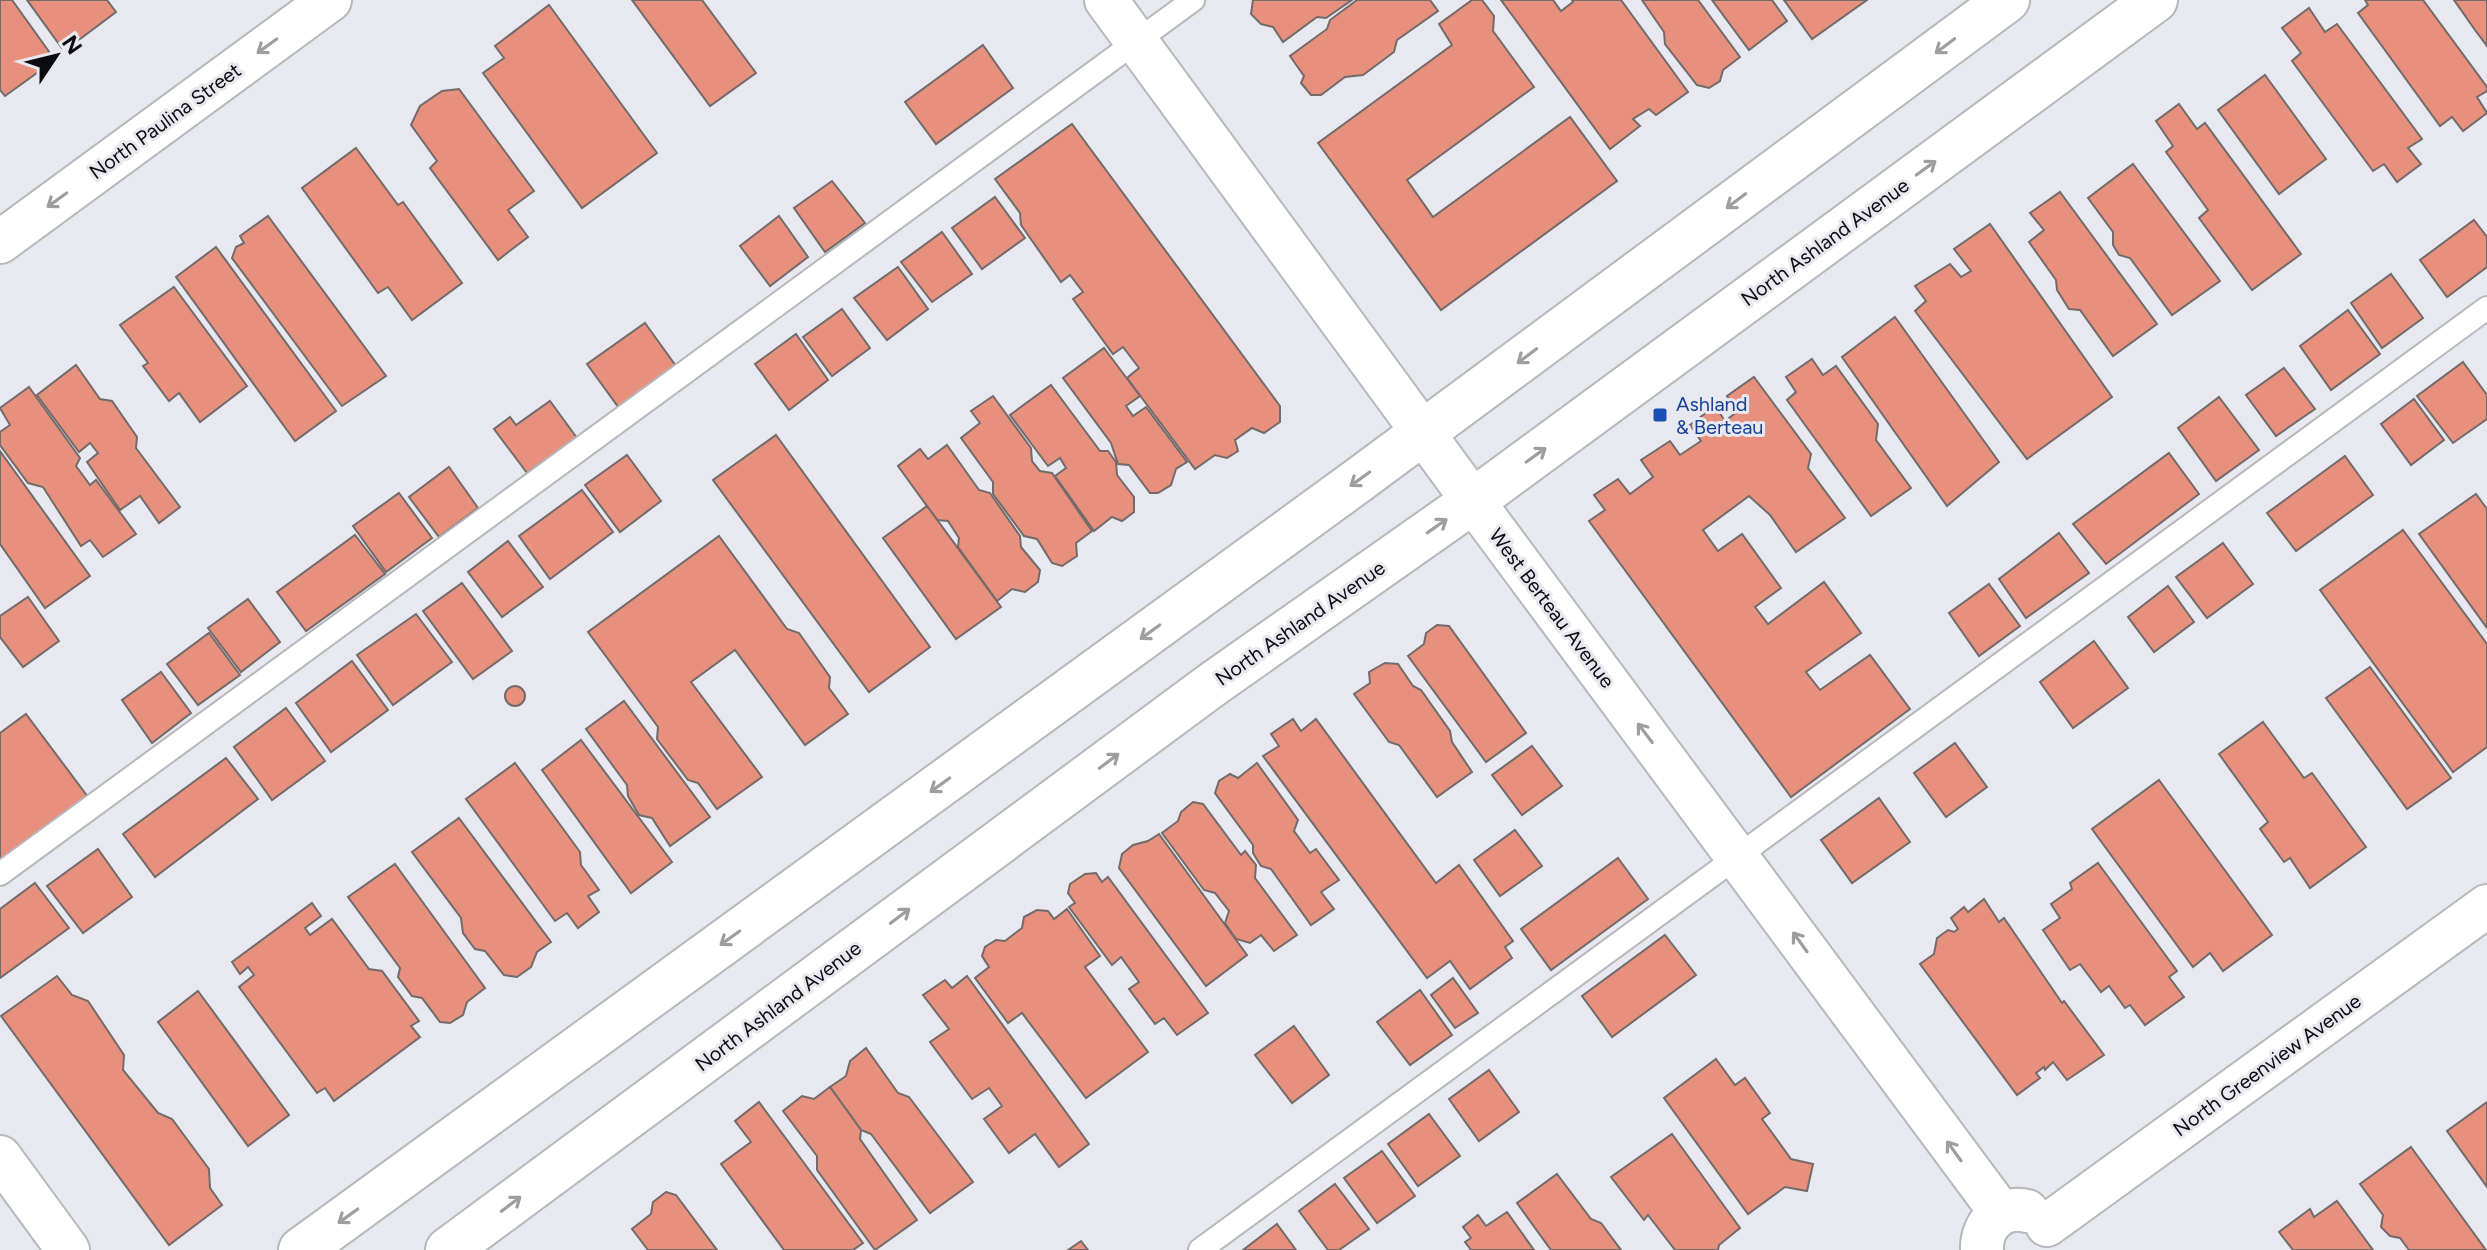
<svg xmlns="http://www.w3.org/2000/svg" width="2487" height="1250" viewBox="0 0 2487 1250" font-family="Figtree,sans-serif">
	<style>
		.building { fill: #e7907d; stroke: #736b6a; stroke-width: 2 }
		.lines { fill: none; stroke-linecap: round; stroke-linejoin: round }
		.service-casing { stroke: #b7b7be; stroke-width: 26 }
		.minor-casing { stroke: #b7b7be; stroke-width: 46 }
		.secondary-casing { stroke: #b7b7be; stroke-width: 48 }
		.service { stroke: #fff; stroke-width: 22 }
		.minor { stroke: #fff; stroke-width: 42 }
		.secondary { stroke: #fff; stroke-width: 44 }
		.oneway { stroke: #9e9e9f }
		.transit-dot { fill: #1a4fb4; stroke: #e8e8f0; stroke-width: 3 }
		.labels { text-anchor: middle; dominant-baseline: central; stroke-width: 6; stroke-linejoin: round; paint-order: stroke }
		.street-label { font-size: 20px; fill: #0c0c0f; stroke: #e8e8f0 }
		.transit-label { font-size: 20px; fill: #164399; stroke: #e8e8f0; text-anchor: start }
	</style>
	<rect width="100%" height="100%" fill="#e8e8f0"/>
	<g class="building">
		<polygon points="0,0 12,0 55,60 5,96 0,90"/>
		<polygon points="27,0 107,0 116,12 64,51"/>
		<polygon points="632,0 702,0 756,73 710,106"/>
		<polygon points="1253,0 1352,0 1326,18 1317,17 1283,42 1273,27 1261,24 1251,14"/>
		<polygon points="1357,0 1430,0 1438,11 1397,40 1394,52 1363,75 1345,77 1321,95 1311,95 1301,83 1304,76 1290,56 1327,29 1330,20"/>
		<polygon points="1472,0 1482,0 1494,16 1493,31 1534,87 1407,180 1433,217 1570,117 1617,181 1441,310 1318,143 1452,45 1439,24"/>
		<polygon points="1501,0 1553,0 1561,11 1573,2 1572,0 1621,0 1688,92 1656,115 1649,109 1633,119 1640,126 1610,149"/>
		<polygon points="1642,0 1698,0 1740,57 1723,70 1720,81 1709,88 1697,85 1665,44 1664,32"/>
		<polygon points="1712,0 1772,0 1787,21 1749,50"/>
		<polygon points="1784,0 1867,0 1812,39"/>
		<polygon points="2365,0 2423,0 2487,87 2487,91 2477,97 2487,113 2463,131 2452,117 2440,126 2358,13 2368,5"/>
		<polygon points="2454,0 2487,0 2487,46 2475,30"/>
		<polygon points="549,5 657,153 582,208 483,73 504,58 495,46"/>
		<polygon points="2309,8 2325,32 2337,24 2422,139 2408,148 2421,164 2397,182 2384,164 2373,171 2292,61 2301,53 2282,28"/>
		<polygon points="983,45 1013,88 936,144 905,102"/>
		<polygon points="2265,75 2326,159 2279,194 2218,110"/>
		<polygon points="459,89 534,191 508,210 528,237 498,260 430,168 437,161 411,125 420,106 442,91"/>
		<polygon points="2179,104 2197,129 2205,123 2301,254 2252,290 2199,218 2208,210 2166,152 2173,146 2156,121"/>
		<polygon points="1072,124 1280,406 1280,422 1264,433 1252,428 1235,440 1238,451 1227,458 1215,455 1195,469 1127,378 1139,368 1123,347 1113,354 1073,299 1083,292 1070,275 1061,282 1021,225 1020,213 995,179"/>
		<polygon points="356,148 398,205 403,202 462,283 412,320 388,287 378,293 302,188"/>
		<polygon points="2133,164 2220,281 2172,315 2130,258 2119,255 2113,245 2113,232 2088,198"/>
		<polygon points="832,181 865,223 825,252 794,208"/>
		<polygon points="2060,192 2157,324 2113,356 2080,310 2069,309 2057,290 2056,280 2029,242 2044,230 2030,213"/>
		<polygon points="995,197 1025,238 982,269 952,228"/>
		<polygon points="268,216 386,376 342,406 232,258 236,247 244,243 240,236"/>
		<polygon points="779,216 808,257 770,286 740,246"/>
		<polygon points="2474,220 2487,237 2487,267 2447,297 2420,260"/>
		<polygon points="1990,224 2112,397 2027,459 1915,311 1926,301 1915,286 1950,264 1961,277 1971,271 1954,249"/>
		<polygon points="942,232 972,274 932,302 901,262"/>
		<polygon points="216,247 336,411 295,441 176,277"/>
		<polygon points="898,267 928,309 887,340 854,298"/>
		<polygon points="2391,274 2423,318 2382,348 2351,303"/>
		<polygon points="174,287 247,386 200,422 179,393 169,401 143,366 148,363 120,325"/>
		<polygon points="842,309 870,348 832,376 803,337"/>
		<polygon points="2348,310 2380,354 2331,390 2300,346"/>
		<polygon points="1895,317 1999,462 1947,506 1842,357"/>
		<polygon points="645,323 676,366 619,408 587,364"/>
		<polygon points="796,334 828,380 789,410 755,364"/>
		<polygon points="1104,348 1140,396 1126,406 1133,416 1146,407 1187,462 1176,469 1171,485 1158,493 1150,493 1129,465 1118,464 1111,443 1063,378"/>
		<polygon points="1812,359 1823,375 1836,366 1878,424 1876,440 1911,488 1871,516 1787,400 1796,392 1786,377"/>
		<polygon points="2463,362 2487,395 2487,419 2453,443 2417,396"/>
		<polygon points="76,365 100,399 112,401 137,437 136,448 180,507 159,523 140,496 120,510 87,462 98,453 90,443 79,452 37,395"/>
		<polygon points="2284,368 2315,409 2276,436 2246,395"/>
		<polygon points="1754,377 1811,454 1808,468 1845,518 1796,552 1770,515 1749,496 1703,530 1718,551 1742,534 1781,588 1755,607 1768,624 1824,582 1861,633 1806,672 1820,690 1870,655 1910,709 1791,797 1589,521 1605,510 1594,495 1618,479 1630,494 1653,477 1641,460 1670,441 1680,455 1701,441 1690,425 1715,406 1725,421 1738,411 1727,396"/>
		<polygon points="1051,385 1100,451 1108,451 1116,462 1117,475 1134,497 1134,512 1122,521 1112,517 1094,531 1055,476 1066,468 1060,458 1048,466 1010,415"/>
		<polygon points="29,387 80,458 76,466 90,485 96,480 136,534 103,557 90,540 81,546 43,487 28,483 0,445 0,432 10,425 0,408"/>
		<polygon points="993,396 1031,448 1032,461 1040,471 1052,473 1092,531 1076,543 1077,556 1062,566 1052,563 1037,539 1024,536 993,494 993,482 961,438 980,423 971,411"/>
		<polygon points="2219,397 2259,450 2216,481 2178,428"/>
		<polygon points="2414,399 2444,440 2411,465 2381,424"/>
		<polygon points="550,401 577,438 527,473 494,429 510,417 516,425"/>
		<polygon points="776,435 930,647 869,692 713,480"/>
		<polygon points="947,445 979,490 990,493 1020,536 1021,547 1040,570 1038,582 1025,592 1012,589 997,601 958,547 959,538 948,521 937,520 898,466 920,449 928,459"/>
		<polygon points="0,451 90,576 45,608 0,544"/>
		<polygon points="2169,453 2199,494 2106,564 2073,524"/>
		<polygon points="627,455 661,501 620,532 585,485"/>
		<polygon points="2345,456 2373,495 2296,551 2267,513"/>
		<polygon points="449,467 478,508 439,537 409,497"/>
		<polygon points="582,490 613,532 550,579 519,536"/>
		<polygon points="399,493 432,538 386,572 353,526"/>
		<polygon points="2476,494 2487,509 2487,628 2419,534"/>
		<polygon points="927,506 1001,607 956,639 883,538"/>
		<polygon points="2403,530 2487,644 2487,747 2453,772 2320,590"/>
		<polygon points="2059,533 2089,573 2026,618 1999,579"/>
		<polygon points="355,535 385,574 306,631 277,592"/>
		<polygon points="719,536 787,629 799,633 830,677 829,688 848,714 805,745 735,650 691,682 762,777 717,809 698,783 688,780 657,739 658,727 588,632"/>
		<polygon points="508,541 543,587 502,617 468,572"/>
		<polygon points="2223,543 2253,584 2207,618 2176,577"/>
		<polygon points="462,583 512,651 473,679 423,611"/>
		<polygon points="1989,584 2020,626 1979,656 1949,613"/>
		<polygon points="2168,586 2194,622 2154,652 2128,617"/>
		<polygon points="28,597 59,641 23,667 0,637 0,616"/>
		<polygon points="248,599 280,642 241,672 208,628"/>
		<polygon points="416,614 452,662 393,705 357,655"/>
		<polygon points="1437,625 1449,626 1526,733 1486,762 1408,656 1424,644 1426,633"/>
		<polygon points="209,633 240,675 198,705 167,664"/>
		<polygon points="2094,641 2128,688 2073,728 2040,682"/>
		<polygon points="352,661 388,710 331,752 296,703"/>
		<polygon points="1385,663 1398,664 1413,686 1421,690 1450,731 1452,742 1472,772 1437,797 1399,745 1389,742 1354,694 1370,683 1369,672"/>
		<polygon points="2370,667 2451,778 2407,809 2326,698"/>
		<polygon points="161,672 191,713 152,743 122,700"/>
		<circle cx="515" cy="696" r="10"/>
		<polygon points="624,701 710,817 670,846 652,818 639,815 628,796 627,785 586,729"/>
		<polygon points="286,708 325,761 272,800 234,747"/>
		<polygon points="26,714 88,797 0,861 0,733"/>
		<polygon points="1293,719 1301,731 1316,719 1436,883 1459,865 1513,941 1505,947 1512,958 1470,989 1450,961 1427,978 1263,756 1279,746 1271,734"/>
		<polygon points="2263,722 2304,778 2312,773 2366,847 2310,888 2290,858 2284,862 2260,829 2268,822 2219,754"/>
		<polygon points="581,740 672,862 631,893 542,770"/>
		<polygon points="1955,743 1987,787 1946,817 1914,773"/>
		<polygon points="1532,746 1562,786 1522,815 1492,775"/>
		<polygon points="226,758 258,799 155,877 123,834"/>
		<polygon points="515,763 580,852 581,865 599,890 588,896 599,912 578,928 567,913 555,921 466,799"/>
		<polygon points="1257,763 1298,820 1294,831 1310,853 1316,849 1339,880 1321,892 1334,909 1311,925 1271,869 1261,866 1253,853 1253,845 1215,793 1219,781 1230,774 1238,778"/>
		<polygon points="2159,780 2272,935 2223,971 2210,953 2193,967 2092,829"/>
		<polygon points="1879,798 1910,842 1852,883 1821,840"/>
		<polygon points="1193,802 1203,804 1241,855 1245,851 1256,865 1255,878 1297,935 1274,951 1261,935 1250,943 1236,939 1225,923 1229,911 1215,893 1204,890 1162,833 1178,821 1181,812"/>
		<polygon points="459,818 551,942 537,952 531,967 517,977 504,975 485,951 475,949 463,933 461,918 412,852"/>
		<polygon points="1515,830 1542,866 1500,896 1474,860"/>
		<polygon points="1159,834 1247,955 1206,986 1119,868 1122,854 1133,845 1148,841"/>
		<polygon points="98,849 132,897 83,933 47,886"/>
		<polygon points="1618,858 1648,899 1551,970 1521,929"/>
		<polygon points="2098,863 2177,971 2169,977 2184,997 2145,1025 2130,1005 2125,1008 2109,986 2101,992 2080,964 2070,970 2043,930 2060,918 2051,904 2072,889 2070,883"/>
		<polygon points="395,864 485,988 467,1002 463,1015 450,1023 440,1022 422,998 412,996 398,977 400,968 348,897"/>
		<polygon points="1096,873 1102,882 1108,877 1208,1013 1177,1035 1164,1018 1155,1024 1129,989 1139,982 1121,957 1112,965 1069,907 1075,903 1068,893 1070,884 1085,874"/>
		<polygon points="35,883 69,928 0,978 0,909"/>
		<polygon points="1984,899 1999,922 2004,918 2062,1003 2064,1001 2104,1055 2067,1080 2053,1062 2045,1070 2044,1067 2036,1073 2040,1078 2017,1095 1920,964 1934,954 1937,938 1948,930 1954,932 1958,929 1951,918 1964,907 1968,912"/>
		<polygon points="312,903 321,916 305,928 310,935 332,919 369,969 382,971 419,1021 411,1026 420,1037 334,1101 325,1088 317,1093 239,987 254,975 248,967 240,974 232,962"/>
		<polygon points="1067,909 1100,956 1085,967 1148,1052 1086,1098 1022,1013 1008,1023 975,978 989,967 982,956 985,947 996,940 1005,941 1022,928 1024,917 1037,910 1048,911 1054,919"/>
		<polygon points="1665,935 1696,975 1612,1037 1582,996"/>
		<polygon points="57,976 72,995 88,1001 124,1055 123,1070 158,1113 172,1119 209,1169 210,1188 222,1205 169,1245 1,1016"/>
		<polygon points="967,976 1089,1144 1059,1167 1035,1134 1009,1153 984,1119 1002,1106 989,1088 972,1099 930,1042 949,1029 923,995 945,980 952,988"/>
		<polygon points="1453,978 1478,1013 1455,1028 1431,995"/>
		<polygon points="1420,990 1452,1035 1410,1065 1377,1022"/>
		<polygon points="198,991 289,1115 248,1146 158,1022"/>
		<polygon points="1294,1026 1329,1075 1292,1103 1255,1055"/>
		<polygon points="866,1048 898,1093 909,1097 973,1182 930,1213 871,1134 861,1130 830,1087 846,1076 850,1061"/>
		<polygon points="1716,1059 1735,1085 1745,1078 1770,1113 1762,1119 1791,1159 1813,1164 1807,1191 1785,1187 1748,1214 1664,1098"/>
		<polygon points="1489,1070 1519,1112 1479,1141 1449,1099"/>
		<polygon points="830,1087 861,1130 860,1139 917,1220 875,1250 817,1170 817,1156 783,1111 802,1096 814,1099"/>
		<polygon points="759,1102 863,1243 853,1250 784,1250 721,1164 751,1142 735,1121"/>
		<polygon points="2487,1102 2487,1187 2447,1131"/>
		<polygon points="1429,1114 1460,1156 1418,1186 1388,1144"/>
		<polygon points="1672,1134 1740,1228 1719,1245 1718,1250 1675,1250 1648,1215 1644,1220 1611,1177"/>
		<polygon points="2411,1147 2486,1250 2409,1250 2400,1238 2390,1236 2381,1227 2383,1215 2360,1184"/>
		<polygon points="1382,1151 1415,1196 1377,1223 1344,1178"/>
		<polygon points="1557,1174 1591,1219 1601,1223 1621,1250 1551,1250 1517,1203"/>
		<polygon points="1335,1184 1369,1229 1339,1250 1328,1250 1299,1211"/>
		<polygon points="666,1192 676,1195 717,1250 648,1250 632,1229 651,1214 653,1202"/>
		<polygon points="2337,1201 2373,1250 2293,1250 2279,1232 2310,1209 2314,1217"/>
		<polygon points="1507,1212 1534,1250 1471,1250 1465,1242 1471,1238 1463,1227 1478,1215 1486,1226"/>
		<polygon points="1277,1224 1296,1250 1243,1250"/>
		<polygon points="1081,1241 1088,1250 1068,1250"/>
	</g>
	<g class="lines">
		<g class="service-casing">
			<g id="service">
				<polyline points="0,874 1193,0"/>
				<polyline points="1200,1250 2487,308"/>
			</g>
		</g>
		<g class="minor-casing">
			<g id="minor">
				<polyline points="1106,0 1473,501 2001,1213"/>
				<polyline points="0,242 330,0"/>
				<polyline points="0,1157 68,1250"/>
				<polyline points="2047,1225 2487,906"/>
				<path d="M 1982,1250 C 1981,1224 2001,1205 2027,1211"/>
			</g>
		</g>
		<g class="secondary-casing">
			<g id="secondary">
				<polyline points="301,1250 1356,482 2007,0"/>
				<polyline points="448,1250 1213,684 1473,501 2155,0"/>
			</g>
		</g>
		<use href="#service" class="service"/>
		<use href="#minor" class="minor"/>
		<use href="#secondary" class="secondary"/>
	</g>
	<defs><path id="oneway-shaft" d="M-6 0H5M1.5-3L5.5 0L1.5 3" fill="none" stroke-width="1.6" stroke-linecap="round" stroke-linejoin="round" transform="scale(2)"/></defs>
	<g class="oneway">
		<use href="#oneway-shaft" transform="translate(267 46) rotate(144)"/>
		<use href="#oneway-shaft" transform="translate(1945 46) rotate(143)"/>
		<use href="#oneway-shaft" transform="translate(1926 168) rotate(-36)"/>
		<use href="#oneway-shaft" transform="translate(57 200) rotate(144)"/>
		<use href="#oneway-shaft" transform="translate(1736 201) rotate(143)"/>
		<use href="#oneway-shaft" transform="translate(1527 356) rotate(143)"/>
		<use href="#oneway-shaft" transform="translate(1536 455) rotate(-36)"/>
		<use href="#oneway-shaft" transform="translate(1360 479) rotate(144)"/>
		<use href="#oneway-shaft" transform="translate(1437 526) rotate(-35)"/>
		<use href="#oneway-shaft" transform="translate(1150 632) rotate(144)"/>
		<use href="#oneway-shaft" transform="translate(1645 733) rotate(-127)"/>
		<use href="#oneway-shaft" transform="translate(1109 761) rotate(-37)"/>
		<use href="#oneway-shaft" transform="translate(940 785) rotate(144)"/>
		<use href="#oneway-shaft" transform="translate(900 916) rotate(-37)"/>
		<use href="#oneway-shaft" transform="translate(730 938) rotate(144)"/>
		<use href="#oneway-shaft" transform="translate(1800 942) rotate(-126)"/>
		<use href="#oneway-shaft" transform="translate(1954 1151) rotate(-126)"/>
		<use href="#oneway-shaft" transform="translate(511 1204) rotate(-37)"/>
		<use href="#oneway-shaft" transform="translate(348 1216) rotate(144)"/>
	</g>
	<rect class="transit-dot" x="1652" y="407" width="16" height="16" rx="4"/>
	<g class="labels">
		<g class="street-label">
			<text transform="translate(165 121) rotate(-36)">North Paulina Street</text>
			<text transform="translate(1825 242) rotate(-36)">North Ashland Avenue</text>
			<text transform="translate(1552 608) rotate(53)">West Berteau Avenue</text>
			<text transform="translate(1300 623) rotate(-35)">North Ashland Avenue</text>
			<text transform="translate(778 1006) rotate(-37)">North Ashland Avenue</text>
			<text transform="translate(2267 1065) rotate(-36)">North Greenview Avenue</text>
		</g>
		<g class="transit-label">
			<text x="1676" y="404">Ashland<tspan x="1676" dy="23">&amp; Berteau</tspan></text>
		</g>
	</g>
	<g transform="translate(56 56) rotate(55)" stroke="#e8e8f0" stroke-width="6" paint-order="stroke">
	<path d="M0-6L14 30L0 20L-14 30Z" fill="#0c0c0f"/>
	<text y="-12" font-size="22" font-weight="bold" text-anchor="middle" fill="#0c0c0f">N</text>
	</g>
</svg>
